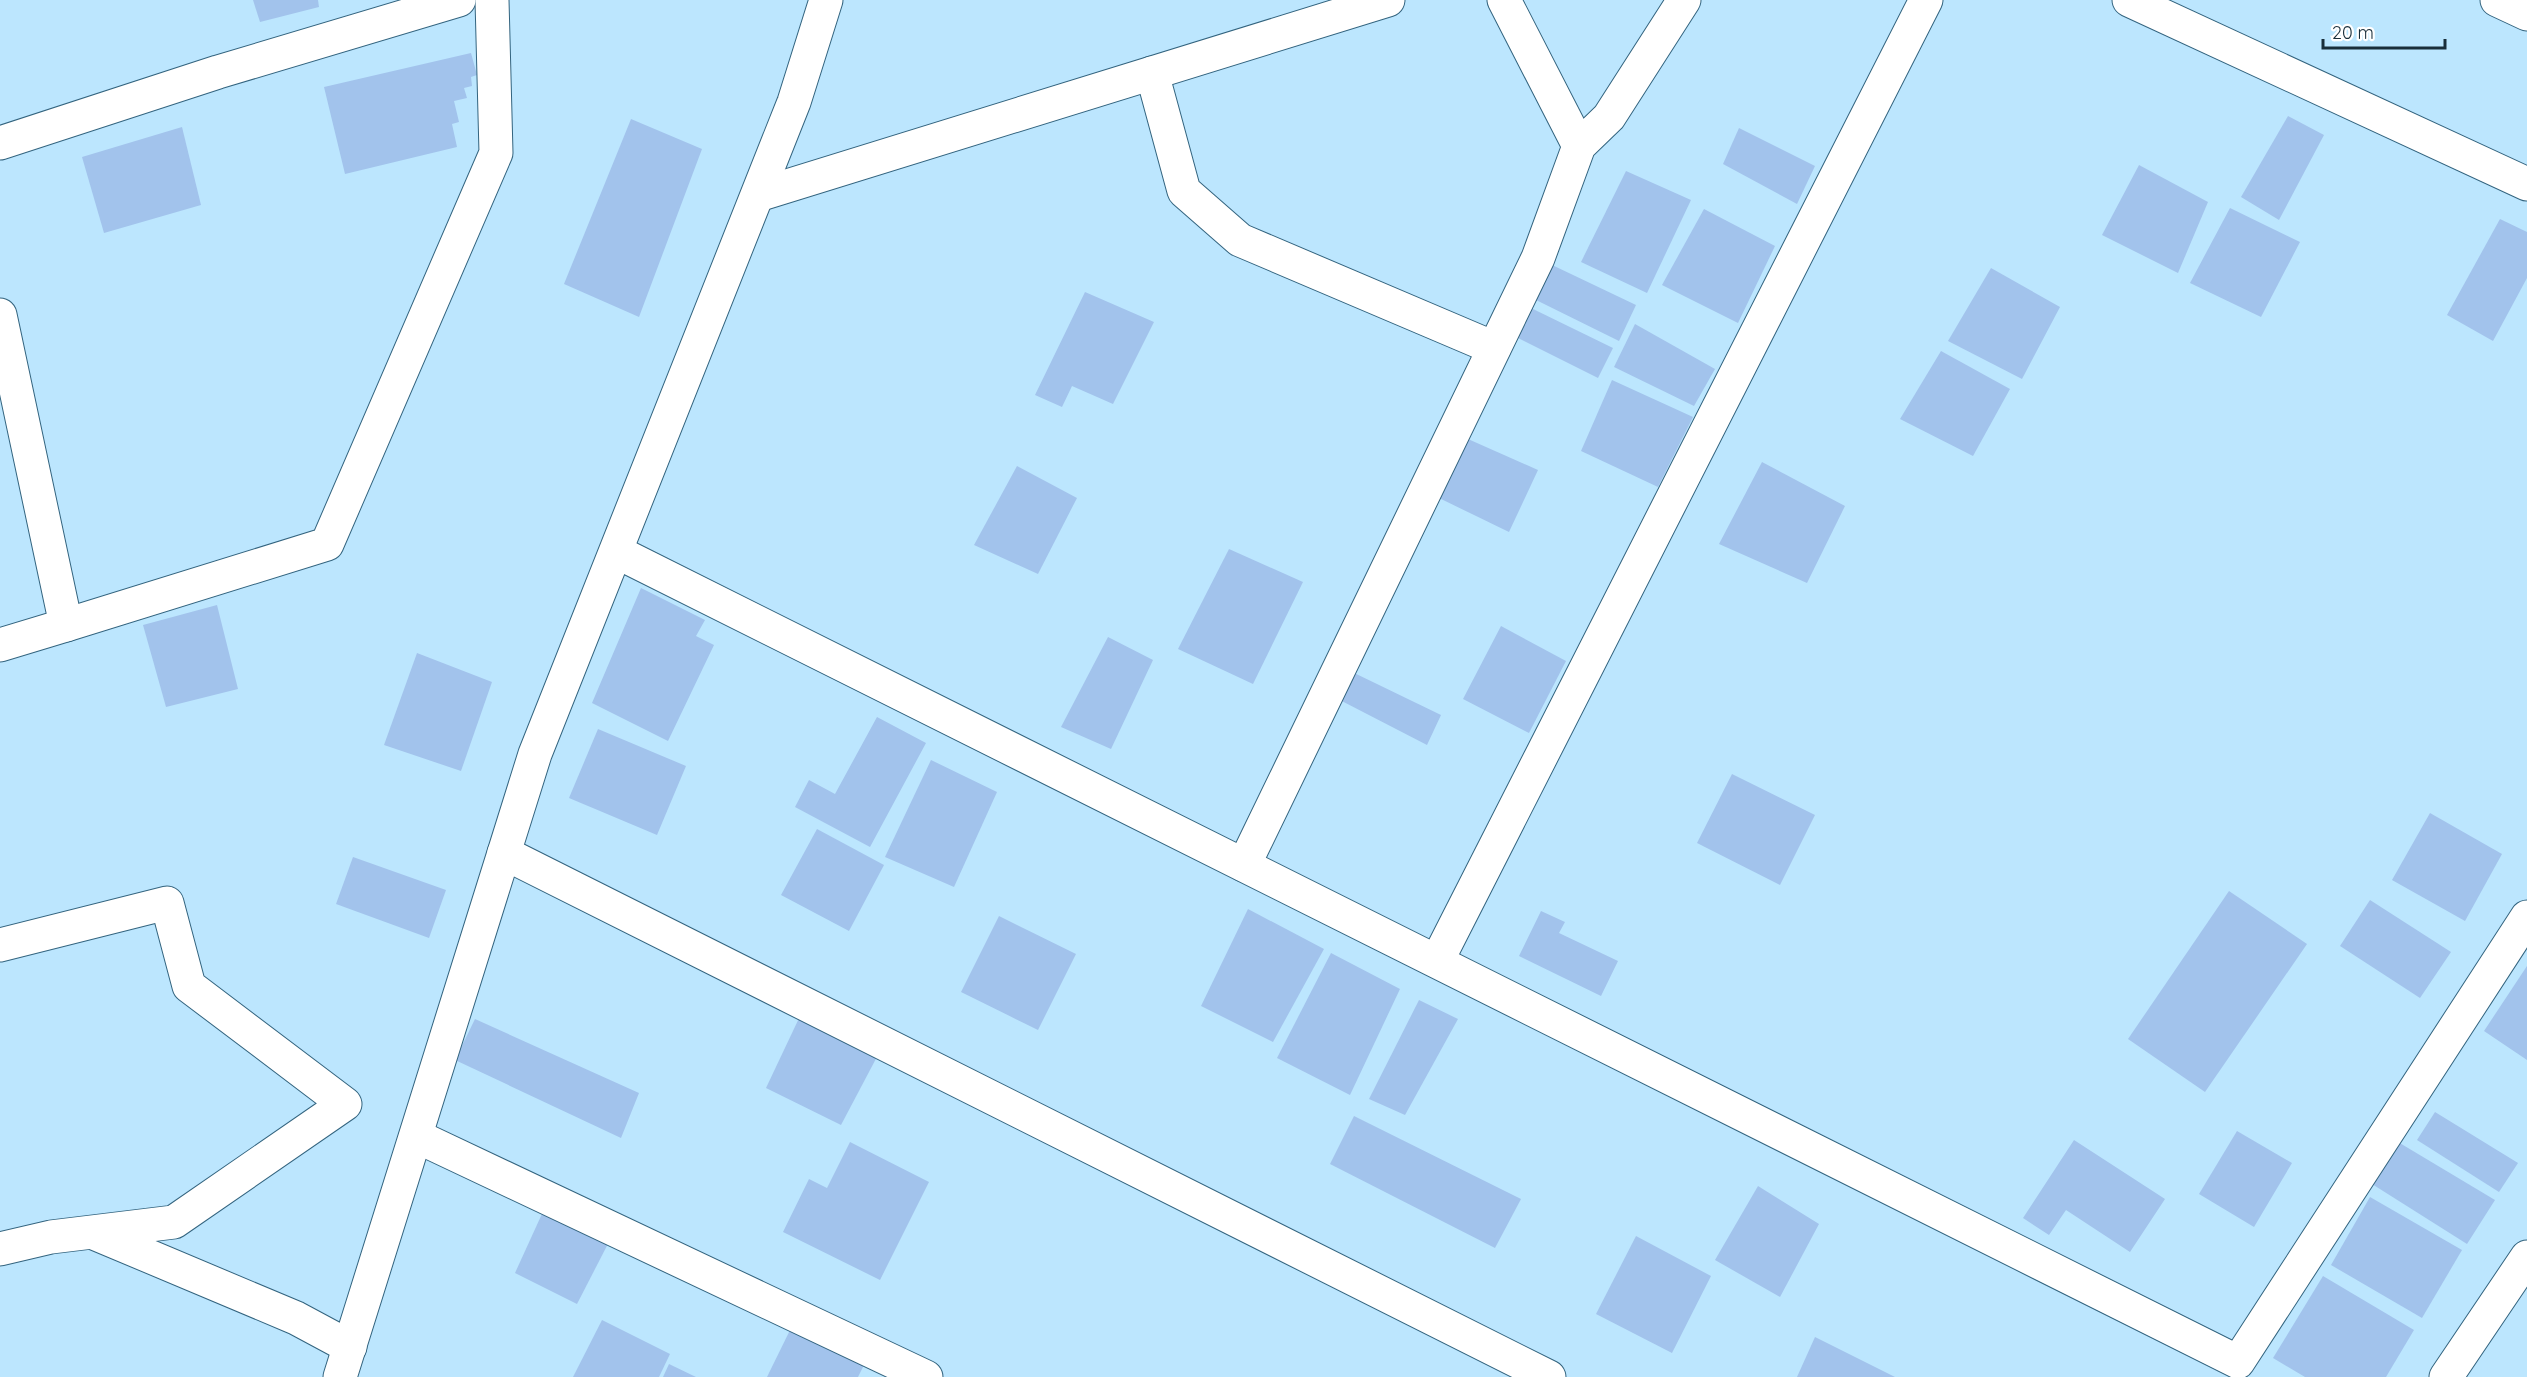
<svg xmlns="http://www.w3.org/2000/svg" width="2527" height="1377" viewBox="0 0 2527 1377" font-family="Quicksand,sans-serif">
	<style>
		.building { fill: #a2c3ec }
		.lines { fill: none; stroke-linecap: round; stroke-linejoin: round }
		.minor-casing { stroke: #33647f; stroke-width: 35 }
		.minor { stroke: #fff; stroke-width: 33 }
	</style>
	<rect width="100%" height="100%" fill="#bce6fe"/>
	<g class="building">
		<polygon points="253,0 318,0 319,7 260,22"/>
		<polygon points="471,53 477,75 471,77 472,86 464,88 467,98 454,101 459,122 452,124 457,147 345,174 324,87"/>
		<polygon points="2288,116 2324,135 2279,220 2241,197"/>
		<polygon points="631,119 702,149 639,317 564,284"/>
		<polygon points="182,127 201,205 104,233 82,157"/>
		<polygon points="1739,128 1815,166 1797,204 1723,164"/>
		<polygon points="2139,165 2208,202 2178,273 2102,235"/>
		<polygon points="1626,171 1691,200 1647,293 1581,262"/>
		<polygon points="2230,208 2300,242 2261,317 2190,283"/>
		<polygon points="1704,209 1775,246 1738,323 1662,285"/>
		<polygon points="2500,219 2527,232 2527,278 2493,341 2447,315"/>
		<polygon points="1550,264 1636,305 1619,341 1536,300"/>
		<polygon points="1991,268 2060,307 2022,379 1948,341"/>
		<polygon points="1085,292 1154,322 1113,404 1072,386 1062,407 1035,395"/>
		<polygon points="1531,308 1613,348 1598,378 1518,338"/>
		<polygon points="1635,324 1715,369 1694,406 1614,367"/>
		<polygon points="1941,351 2010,389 1973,456 1900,419"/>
		<polygon points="1612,380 1693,417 1658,487 1581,451"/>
		<polygon points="1468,439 1538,470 1509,532 1439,498"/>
		<polygon points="1762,462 1845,506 1807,583 1719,544"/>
		<polygon points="1017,466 1077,498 1038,574 974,545"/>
		<polygon points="1229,549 1303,582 1253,684 1178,649"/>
		<polygon points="641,588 705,620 696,636 714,645 668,741 592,703"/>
		<polygon points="217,605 238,689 166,707 143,625"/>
		<polygon points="1501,626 1566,661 1529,733 1463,699"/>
		<polygon points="1108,637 1153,660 1111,749 1061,727"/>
		<polygon points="417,653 492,682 461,771 384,745"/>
		<polygon points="1346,669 1441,715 1427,745 1334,697"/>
		<polygon points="877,717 926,743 870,847 795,807 809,780 835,794"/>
		<polygon points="598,729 686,766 657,835 569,798"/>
		<polygon points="931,760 997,792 954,887 885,857"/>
		<polygon points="1732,774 1815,815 1780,885 1697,843"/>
		<polygon points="2430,813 2502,854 2465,921 2392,880"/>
		<polygon points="817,829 884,865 849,931 781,895"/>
		<polygon points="353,857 446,890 429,938 336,904"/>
		<polygon points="2229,891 2307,944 2205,1092 2128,1039"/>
		<polygon points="2370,900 2451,952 2420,998 2340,946"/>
		<polygon points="1248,909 1324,949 1273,1042 1201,1006"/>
		<polygon points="1541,911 1565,922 1559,933 1618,961 1601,996 1519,956"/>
		<polygon points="999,916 1076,954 1038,1030 961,992"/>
		<polygon points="1331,953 1400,989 1350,1095 1277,1058"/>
		<polygon points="2527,966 2527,1060 2484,1031"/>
		<polygon points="1419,1000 1458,1019 1405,1115 1369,1099"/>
		<polygon points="801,1014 879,1053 841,1125 766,1088"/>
		<polygon points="475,1019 639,1093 621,1138 455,1060"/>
		<polygon points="2435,1112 2518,1163 2499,1192 2417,1140"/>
		<polygon points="1354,1116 1521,1199 1495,1248 1330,1164"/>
		<polygon points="2237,1131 2292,1163 2254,1227 2199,1194"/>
		<polygon points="2074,1140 2165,1199 2130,1252 2066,1210 2049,1235 2023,1218"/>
		<polygon points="850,1142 929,1182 880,1280 783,1232 809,1179 827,1188"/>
		<polygon points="2398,1142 2495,1200 2467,1244 2372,1184"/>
		<polygon points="1758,1186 1819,1224 1780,1297 1715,1260"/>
		<polygon points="2370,1197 2462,1250 2422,1318 2331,1265"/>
		<polygon points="546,1205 612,1236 577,1304 515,1273"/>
		<polygon points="1636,1236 1711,1276 1672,1353 1596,1314"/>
		<polygon points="2323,1276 2414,1330 2386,1377 2305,1377 2273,1358"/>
		<polygon points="602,1320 670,1354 659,1377 573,1377"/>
		<polygon points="793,1324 867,1359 858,1377 767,1377"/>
		<polygon points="1815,1337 1895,1377 1797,1377"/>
		<polygon points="669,1364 696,1377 663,1377"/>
	</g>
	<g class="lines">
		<g class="minor-casing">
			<g id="minor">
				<polyline points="1504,0 1579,146"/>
				<polyline points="2129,0 2527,184"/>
				<polyline points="2497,0 2527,14"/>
				<polyline points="1152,73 1184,191 1240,240 1494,348"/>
				<polyline points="0,143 218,72 459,0"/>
				<polyline points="758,195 1388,0"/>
				<polyline points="0,315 66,625 0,645"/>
				<polyline points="617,552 2238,1362 2527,917"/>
				<polyline points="66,625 327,544 496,153 492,0"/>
				<polyline points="504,853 1549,1377"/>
				<polyline points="1244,865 1538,258 1579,146 1609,117 1684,0"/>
				<polyline points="0,945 167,903 189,986 345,1104 174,1222 51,1237 0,1249"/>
				<polyline points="1437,961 1926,0"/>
				<polyline points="416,1136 926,1377"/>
				<polyline points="94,1233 296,1318 350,1347"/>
				<polyline points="340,1377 535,754 794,102 826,0"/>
				<polyline points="2446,1377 2527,1257"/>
			</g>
		</g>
		<use href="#minor" class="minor"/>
	</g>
	<path d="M2323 39v9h122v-9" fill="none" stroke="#192e3a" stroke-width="3"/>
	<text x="2332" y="39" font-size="18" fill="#192e3a" stroke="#ffffff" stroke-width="4.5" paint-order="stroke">20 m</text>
</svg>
